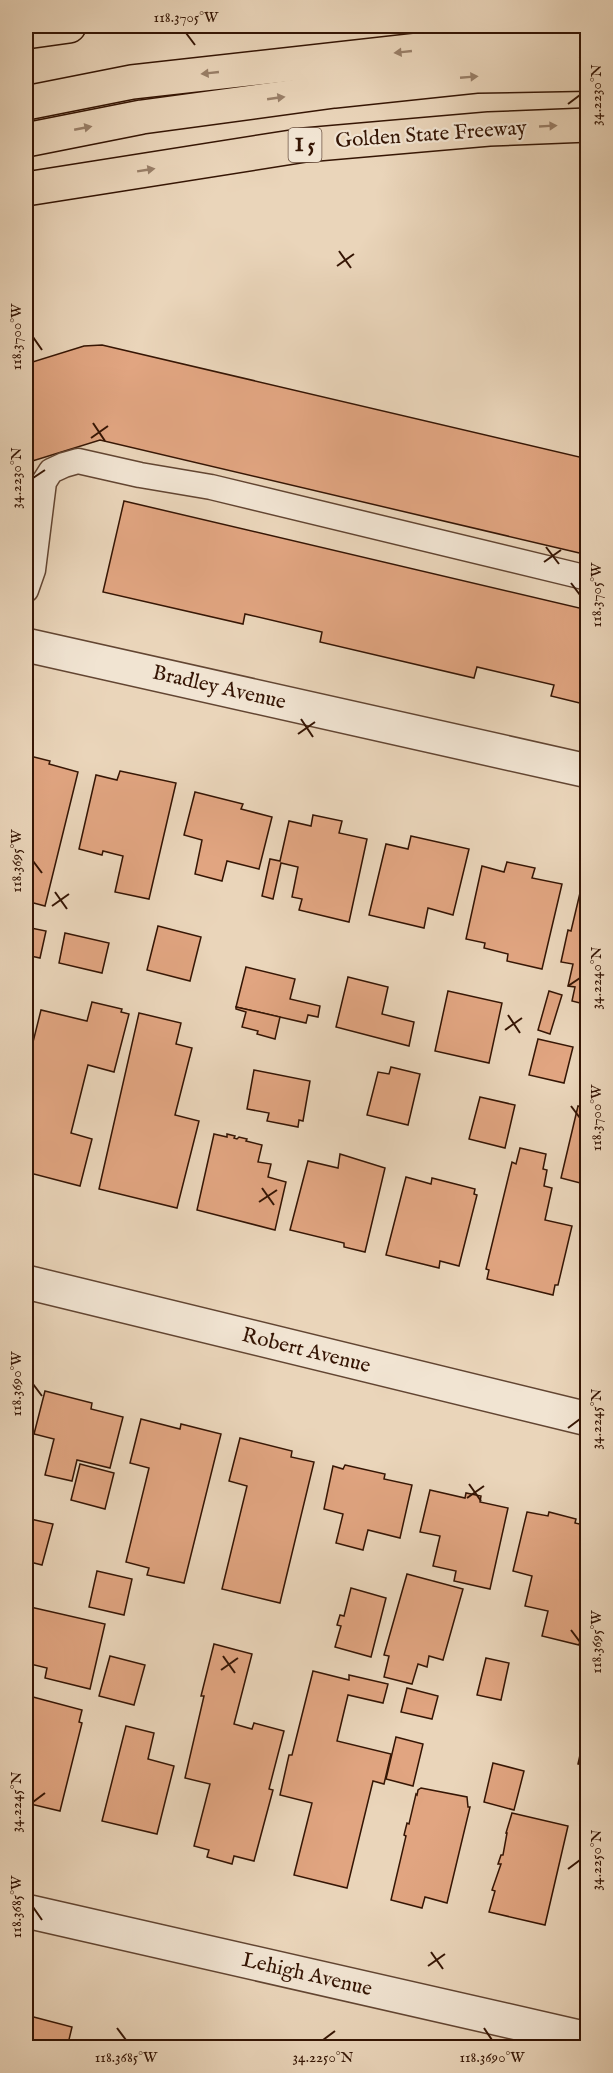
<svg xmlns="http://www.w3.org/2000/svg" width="613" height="2073" viewBox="0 0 613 2073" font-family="'IM FELL English',serif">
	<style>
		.building { fill: #e1a581; stroke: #351504; stroke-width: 1.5 }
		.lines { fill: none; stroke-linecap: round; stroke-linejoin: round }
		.service-casing { stroke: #624532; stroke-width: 27 }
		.minor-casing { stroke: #624532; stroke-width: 36 }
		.motorway-casing { stroke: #351504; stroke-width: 36 }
		.service { stroke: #f1e4d2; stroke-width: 24 }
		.minor { stroke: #f1e4d2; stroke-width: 33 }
		.motorway { stroke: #ead5ba; stroke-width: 33 }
		.oneway { fill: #997f68 }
		.ticks { fill: none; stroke: #351504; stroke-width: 2 }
		.labels { text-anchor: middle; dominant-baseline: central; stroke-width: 4.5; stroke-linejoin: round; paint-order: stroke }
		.shield { fill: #f1e4d2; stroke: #6d5342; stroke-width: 1.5 }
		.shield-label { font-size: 20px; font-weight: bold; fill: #351504 }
		.street-label { font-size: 21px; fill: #351504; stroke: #f1e4d2 }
		.neatline { fill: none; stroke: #351504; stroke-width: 2 }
		.ticks-label { font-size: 15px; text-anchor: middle; fill: #351504 }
	</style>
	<rect width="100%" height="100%" fill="#ead5ba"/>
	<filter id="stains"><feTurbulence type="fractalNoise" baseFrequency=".00333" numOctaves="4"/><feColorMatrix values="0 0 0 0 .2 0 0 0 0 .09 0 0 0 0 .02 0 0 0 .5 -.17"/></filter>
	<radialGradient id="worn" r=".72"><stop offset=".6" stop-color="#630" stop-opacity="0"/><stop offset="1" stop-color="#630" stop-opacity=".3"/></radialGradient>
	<g class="building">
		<polygon points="102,345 588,459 588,555 100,440 26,463 26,364 84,346"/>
		<polygon points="124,501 588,610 588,705 551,696 554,685 477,667 474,678 320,642 322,632 245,614 243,624 103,592"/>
		<polygon points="26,755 50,761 49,764 78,772 45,906 26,901"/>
		<polygon points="120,771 176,783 149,899 115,892 123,856 103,851 102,855 79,849 96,775 117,780"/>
		<polygon points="195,792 243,804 241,809 272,817 259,869 227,861 222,881 195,874 202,840 184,835"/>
		<polygon points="313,815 342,821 339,833 367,839 349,922 299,910 302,899 292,897 298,867 281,863 273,899 262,896 270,859 280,861 289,821 311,826"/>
		<polygon points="411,836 469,849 453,915 428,908 424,928 369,915 386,844 408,849"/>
		<polygon points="507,862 535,868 532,878 562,884 542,969 507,961 508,954 484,948 485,943 466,939 482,866 504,872"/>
		<polygon points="584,876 588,877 588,1005 572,1001 575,987 568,986 573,964 561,962 568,930 571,931"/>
		<polygon points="158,926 201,937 190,981 147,970"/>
		<polygon points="26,927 46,931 40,958 26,955"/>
		<polygon points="65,933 109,943 102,973 59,963"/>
		<polygon points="246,967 295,979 290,999 320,1006 318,1017 308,1015 306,1023 236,1007"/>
		<polygon points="348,977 388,987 382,1014 414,1022 409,1046 336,1027"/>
		<polygon points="448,991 502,1003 489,1063 435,1051"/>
		<polygon points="549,991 562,995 550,1034 538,1030"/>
		<polygon points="92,1002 122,1009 121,1012 129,1014 114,1072 88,1065 71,1133 92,1139 80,1186 26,1172 26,1070 41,1010 87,1021"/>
		<polygon points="236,1007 280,1017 275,1039 257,1034 258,1031 242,1027 246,1012 236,1009"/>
		<polygon points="139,1013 181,1023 176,1044 192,1048 175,1115 199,1121 177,1208 99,1189"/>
		<polygon points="538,1039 573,1047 564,1083 529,1075"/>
		<polygon points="391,1067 420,1074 408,1125 367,1115 378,1072 389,1074"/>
		<polygon points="254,1070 310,1081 303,1121 299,1120 298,1127 267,1121 269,1113 247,1109"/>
		<polygon points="480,1097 515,1105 505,1148 469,1139"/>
		<polygon points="578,1106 588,1108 588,1185 561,1178"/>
		<polygon points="214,1134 227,1137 227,1134 235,1136 234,1138 237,1139 239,1137 247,1139 246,1141 262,1145 258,1162 271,1164 268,1177 286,1182 275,1230 197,1210"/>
		<polygon points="520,1148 546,1154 543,1169 547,1170 544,1186 552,1188 545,1220 572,1226 558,1285 555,1285 553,1295 487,1279 489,1270 486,1269 512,1162 516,1164"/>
		<polygon points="340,1154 385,1168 365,1252 344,1247 344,1243 290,1230 308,1161 338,1168"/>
		<polygon points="406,1177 431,1184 432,1178 475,1189 474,1194 477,1195 459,1266 440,1261 439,1268 386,1255"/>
		<polygon points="585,1264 588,1265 588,1276 582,1274"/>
		<polygon points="45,1391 92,1403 91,1409 123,1417 110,1468 77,1460 72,1481 45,1475 54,1439 34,1434"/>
		<polygon points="141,1419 180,1429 181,1424 221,1434 184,1583 147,1575 149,1568 126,1562 149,1468 130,1463"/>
		<polygon points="240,1438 292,1451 291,1457 314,1462 280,1603 222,1589 247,1486 229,1481"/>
		<polygon points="80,1464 114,1473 105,1509 71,1500"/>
		<polygon points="345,1465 385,1474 384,1479 412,1485 400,1538 368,1530 363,1550 336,1543 343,1514 324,1509 333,1466 343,1469"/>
		<polygon points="430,1490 465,1498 466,1493 481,1496 480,1502 508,1508 490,1589 454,1581 456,1571 433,1566 440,1536 420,1532"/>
		<polygon points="527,1512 548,1516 549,1512 576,1519 575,1523 588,1526 588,1608 579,1645 542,1636 548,1611 525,1606 532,1576 513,1571"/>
		<polygon points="26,1518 53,1524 42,1565 26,1561"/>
		<polygon points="97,1571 132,1579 124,1615 89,1607"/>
		<polygon points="407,1574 463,1589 443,1660 429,1656 427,1667 418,1664 412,1684 384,1677 389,1656 384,1655"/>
		<polygon points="351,1588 386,1598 371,1657 335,1647 341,1626 337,1625 340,1615 344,1616"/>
		<polygon points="26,1606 105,1624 90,1689 45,1678 47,1668 26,1663"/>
		<polygon points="214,1644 252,1654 234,1724 252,1729 254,1723 284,1731 269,1789 273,1790 254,1861 234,1856 232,1864 207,1857 209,1850 194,1846 210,1784 185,1778 204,1696 201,1696"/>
		<polygon points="110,1656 145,1665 134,1705 99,1696"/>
		<polygon points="486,1658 509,1663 501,1700 477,1695"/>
		<polygon points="313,1671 349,1680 349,1675 388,1684 383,1703 348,1695 337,1741 391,1754 384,1784 373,1781 347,1888 294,1875 312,1803 280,1795 289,1755 292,1755"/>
		<polygon points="407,1688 438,1696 432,1719 401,1712"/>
		<polygon points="33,1697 82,1710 79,1722 82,1723 60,1811 26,1803 26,1716 27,1709 30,1710"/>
		<polygon points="126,1726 154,1733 148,1759 174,1766 157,1834 102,1821"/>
		<polygon points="586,1728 588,1729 588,1766 578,1764"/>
		<polygon points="396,1737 423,1744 413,1786 386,1779"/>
		<polygon points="493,1763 524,1771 514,1810 484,1802"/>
		<polygon points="421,1788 467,1797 468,1807 470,1807 447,1903 425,1897 422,1908 391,1900 406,1836 404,1835 407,1823 409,1824 416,1794 417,1795 418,1790"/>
		<polygon points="588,1793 588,1822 581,1821"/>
		<polygon points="512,1813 568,1826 545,1925 489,1912 495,1891 492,1890 501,1864 498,1864 501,1855 503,1855 507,1833 506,1833"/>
		<polygon points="26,2015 72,2027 67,2048 26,2048"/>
		<polygon points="88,2041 114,2047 115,2044 130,2048 86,2048"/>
	</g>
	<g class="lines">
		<g class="service-casing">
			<polyline id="service" points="26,590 33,570 44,482 51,471 64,465 78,461 140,475 211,487 588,578"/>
		</g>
		<g class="minor-casing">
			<g id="minor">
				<polyline points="26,645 588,771"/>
				<polyline points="26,1282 588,1419"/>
				<polyline points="26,1911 588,2039"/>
			</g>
		</g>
		<g class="motorway-casing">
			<g id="motorway">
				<polyline points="26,32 69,26"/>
				<polyline points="26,103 132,82 446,47 588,41"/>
				<polyline points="26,140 142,117 334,91 476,76 588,74"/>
				<polyline points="26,189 305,145 489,129 588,125"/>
			</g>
		</g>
		<use href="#service" class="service"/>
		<use href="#minor" class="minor"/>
		<use href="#motorway" class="motorway"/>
	</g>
	<defs><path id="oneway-solid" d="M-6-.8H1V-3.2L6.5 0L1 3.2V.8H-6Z" transform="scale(1.5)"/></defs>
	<g class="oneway">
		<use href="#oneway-solid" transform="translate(403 52) rotate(174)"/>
		<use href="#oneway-solid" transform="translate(210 73) rotate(174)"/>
		<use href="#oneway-solid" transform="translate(469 77) rotate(-5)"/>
		<use href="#oneway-solid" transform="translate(276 98) rotate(-8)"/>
		<use href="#oneway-solid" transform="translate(548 126) rotate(-3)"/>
		<use href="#oneway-solid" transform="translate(83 128) rotate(-11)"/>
		<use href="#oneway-solid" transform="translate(146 170) rotate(-9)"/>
	</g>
	<path class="ticks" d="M 186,33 L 195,45M 568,104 L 580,95M 339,251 L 351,268M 337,266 L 354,254M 33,337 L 42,350M 93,423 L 105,441M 91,438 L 108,426M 33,478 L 45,470M 546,547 L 559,564M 544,562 L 561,550M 571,583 L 580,595M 301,719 L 313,737M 298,734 L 315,722M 33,861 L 42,873M 55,892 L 67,909M 52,906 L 69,894M 568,986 L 580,978M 508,1015 L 520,1033M 505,1030 L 522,1018M 571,1106 L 580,1118M 262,1188 L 274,1205M 259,1202 L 277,1190M 33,1384 L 42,1396M 568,1428 L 580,1419M 469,1484 L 481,1501M 467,1498 L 484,1486M 571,1630 L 580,1642M 223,1656 L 235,1673M 221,1670 L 238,1658M 33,1802 L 45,1793M 568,1869 L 580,1860M 33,1907 L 42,1920M 431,1952 L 443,1969M 428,1966 L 445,1954M 117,2028 L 126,2040M 484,2028 L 492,2040M 323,2040 L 335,2031"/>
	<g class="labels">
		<rect class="shield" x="288.5" y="128" width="33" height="34" rx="4.5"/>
		<g class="shield-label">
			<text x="305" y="145">I 5</text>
		</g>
		<g class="street-label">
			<text transform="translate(431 135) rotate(-4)">Golden State Freeway</text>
			<text transform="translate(219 688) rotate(13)">Bradley Avenue</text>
			<text transform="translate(306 1351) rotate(14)">Robert Avenue</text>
			<text transform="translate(307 1975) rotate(13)">Lehigh Avenue</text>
		</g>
	</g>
	<rect width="613" height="2073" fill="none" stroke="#ead5ba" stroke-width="66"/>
	<rect x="33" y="33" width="547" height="2007" class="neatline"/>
	<g class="ticks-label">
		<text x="186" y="22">118.3705°W</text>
		<text transform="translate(596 95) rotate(-90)" y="5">34.2230°N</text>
		<text transform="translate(16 337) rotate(-90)" y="5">118.3700°W</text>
		<text transform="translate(16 478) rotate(-90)" y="5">34.2230°N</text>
		<text transform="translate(596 595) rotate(-90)" y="5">118.3705°W</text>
		<text transform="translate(16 861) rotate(-90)" y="5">118.3695°W</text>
		<text transform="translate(596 978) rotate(-90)" y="5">34.2240°N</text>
		<text transform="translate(596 1118) rotate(-90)" y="5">118.3700°W</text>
		<text transform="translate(16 1384) rotate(-90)" y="5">118.3690°W</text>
		<text transform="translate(596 1419) rotate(-90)" y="5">34.2245°N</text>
		<text transform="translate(596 1642) rotate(-90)" y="5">118.3695°W</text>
		<text transform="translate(16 1802) rotate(-90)" y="5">34.2245°N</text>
		<text transform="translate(596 1860) rotate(-90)" y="5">34.2250°N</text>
		<text transform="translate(16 1907) rotate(-90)" y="5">118.3685°W</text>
		<text x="126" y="2062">118.3685°W</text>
		<text x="323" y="2062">34.2250°N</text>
		<text x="492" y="2062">118.3690°W</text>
	</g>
	<rect width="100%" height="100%" filter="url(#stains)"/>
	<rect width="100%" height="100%" fill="url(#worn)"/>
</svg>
